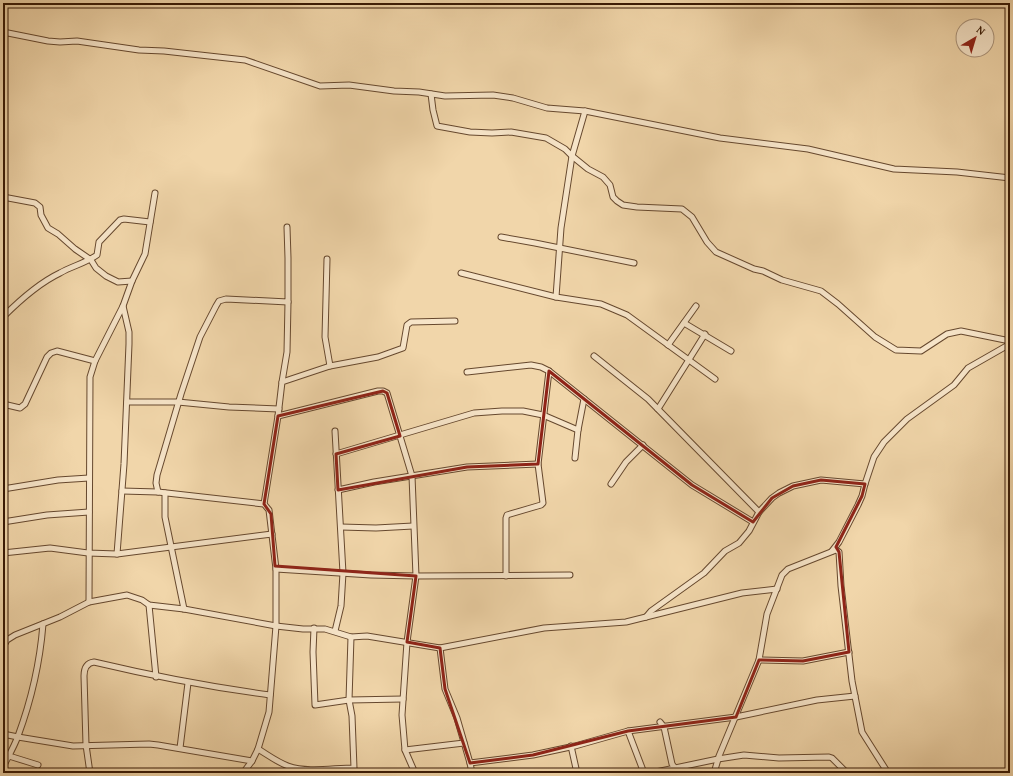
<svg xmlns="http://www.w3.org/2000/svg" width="1013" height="776" viewBox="0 0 1013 776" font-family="'Gentium Book Plus',serif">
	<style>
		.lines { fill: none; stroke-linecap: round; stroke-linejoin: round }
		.minor-casing { stroke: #66482e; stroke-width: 7 }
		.minor { stroke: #f6e4c8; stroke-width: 5 }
		.marked { fill: none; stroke: #8f2418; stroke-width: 3; stroke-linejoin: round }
	</style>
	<rect width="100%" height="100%" fill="#f1d6aa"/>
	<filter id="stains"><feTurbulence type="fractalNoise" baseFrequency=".005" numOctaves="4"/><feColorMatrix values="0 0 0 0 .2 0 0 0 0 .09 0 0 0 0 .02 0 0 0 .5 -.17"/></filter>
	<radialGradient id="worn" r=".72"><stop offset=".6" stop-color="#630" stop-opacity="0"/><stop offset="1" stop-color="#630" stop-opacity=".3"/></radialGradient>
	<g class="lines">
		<g class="minor-casing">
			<g id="minor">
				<polyline points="3,32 48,41 60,42 77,41 139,50 164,51 245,60 320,86 349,85 394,91 419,92 445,96 493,95 513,98 547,108 585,111 720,138 808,149 894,169 957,172 1010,178"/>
				<polyline points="431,94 433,110 437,126 470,132 492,133 511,132 546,138 565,149 572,156 588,169 603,177 610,185 613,197 617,201 623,205 637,207 682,209 692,217 707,242 716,252 754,269 763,271 782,280 821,291 838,304 875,337 896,350 921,351 947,334 961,331 1010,341"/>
				<polyline points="3,197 35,203 40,207 41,215 48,228 58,234 75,249 91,260 96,268 106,276 118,282 132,281"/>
				<polyline points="501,237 535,243 634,263"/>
				<polyline points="461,273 556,297 601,304 627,315 715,379"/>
				<polyline points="556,297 561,228 572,156 585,111"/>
				<path d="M 3,317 C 20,300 39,283 60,273 C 72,266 86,263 97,255 L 99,242 L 120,220 L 124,219 L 150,222"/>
				<polyline points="684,323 731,351"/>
				<polyline points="668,345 696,306"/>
				<polyline points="594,356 648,399 759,512"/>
				<polyline points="330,366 378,357 403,348 407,325 411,322 455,321"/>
				<polyline points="467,372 531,365 541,367 549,371 692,485 753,522"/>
				<polyline points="282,382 287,352 288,302"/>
				<polyline points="127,402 178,402 229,407 279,409"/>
				<polyline points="3,404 20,408 25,404 47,357 51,353 57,351 95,361"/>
				<polyline points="658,409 705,334"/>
				<polyline points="278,416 378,391 383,391 387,393 412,476 416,576 407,642 402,715 405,750 415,773"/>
				<polyline points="336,454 474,413 502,411 523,411 543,415 578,430"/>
				<polyline points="575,458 578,430 584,399"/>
				<polyline points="611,484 626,462 643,445"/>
				<polyline points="3,489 58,480 89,478"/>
				<polyline points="338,490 374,482 467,467 538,464"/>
				<polyline points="122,491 158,492 264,504 269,510 276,569 276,626 269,712 258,749 252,761 243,773"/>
				<polyline points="158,492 156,483 157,475 181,394 200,337 216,306 219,301 226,299 288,302 288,258 287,227"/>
				<polyline points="165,493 165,517 184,609"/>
				<polyline points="264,504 278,416 282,382 330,366 325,337 327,259"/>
				<polyline points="3,522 47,515 89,512"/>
				<polyline points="341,527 376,528 413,526"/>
				<polyline points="832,551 839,542 858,505 862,496 865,484 874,457 884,442 907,419 954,385 968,368 1010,344"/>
				<polyline points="3,553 50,548 88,553 117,554 272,534"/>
				<polyline points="117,554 124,464 129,344 129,332 123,306 132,281 145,254 155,193"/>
				<polyline points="276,569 371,575 416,576 570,575"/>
				<polyline points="506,576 506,518 507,515 541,505 543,503 538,464 549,371"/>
				<polyline points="89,602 90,377 95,361 123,306"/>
				<polyline points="149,605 156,677"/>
				<polyline points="646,617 651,611 704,573 725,551 739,543 749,531 759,512 772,498 779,493 793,486 821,480 865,484"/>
				<polyline points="314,628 313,652 315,705 349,700 403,699"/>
				<polyline points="335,631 341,606 343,573 335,431"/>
				<polyline points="3,647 7,640 15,635 60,617 89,602 127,595 142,600 149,605 184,609 276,626 303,629 325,629 351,637 367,636 440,648 544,628 626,622 742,593 777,589"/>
				<polyline points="440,648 445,689 457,718 470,763 472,773"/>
				<polyline points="759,660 803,661 849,652"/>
				<polyline points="660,722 664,727 672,764 675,768 677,773"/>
				<polyline points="628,731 644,773"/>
				<polyline points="3,734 18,737 73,746 149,744 158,745 252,761"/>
				<polyline points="571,746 577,773"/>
				<polyline points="180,748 188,683"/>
				<path d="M 258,749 C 268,755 277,762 288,766 C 308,773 333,768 354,768 L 352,716 L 349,700 L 351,637"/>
				<polyline points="405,750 464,743"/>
				<polyline points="9,756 38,765"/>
				<polyline points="470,763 533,755 575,746 628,731 736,717 817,700 855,696"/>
				<path d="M 3,767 C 8,757 14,747 18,736 C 31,701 40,662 43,624"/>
				<path d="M 90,773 L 86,745 L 84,676 C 84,669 86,663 94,662 C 153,676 210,687 270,695"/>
				<polyline points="651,773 718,759 744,755 779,758 829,757 832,758 847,773"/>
				<polyline points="714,773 719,756 759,660 767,614 782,575 788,569 836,550 839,552 841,586 852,681 862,732 888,773"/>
			</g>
		</g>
		<use href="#minor" class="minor"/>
	</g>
	<path class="marked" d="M 549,371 L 692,485 L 753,522 L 772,498 L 793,486 L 821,480 L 865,484 L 862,496 L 836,547 L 839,552 L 849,652 L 803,661 L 759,660 L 736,717 L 628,731 L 533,755 L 470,763 L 445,689 L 440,648 L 407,642 L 416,576 L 275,566 L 271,514 L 264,504 L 278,416 L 383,391 L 387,393 L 400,436 L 336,454 L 338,490 L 467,467 L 538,464 Z"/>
	<rect width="1013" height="776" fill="none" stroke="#f1d6aa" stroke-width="16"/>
	<rect x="4" y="4" width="1005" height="768" fill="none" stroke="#381904" stroke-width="2"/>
	<rect x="8" y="8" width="997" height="760" fill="none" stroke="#381904"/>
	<g transform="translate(975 38) rotate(38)"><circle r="19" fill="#f6e4c8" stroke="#aa937a"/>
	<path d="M0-3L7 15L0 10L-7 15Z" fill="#8f2418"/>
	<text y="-6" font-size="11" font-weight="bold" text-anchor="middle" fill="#381904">N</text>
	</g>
	<rect width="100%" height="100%" filter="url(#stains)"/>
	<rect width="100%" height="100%" fill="url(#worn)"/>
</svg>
